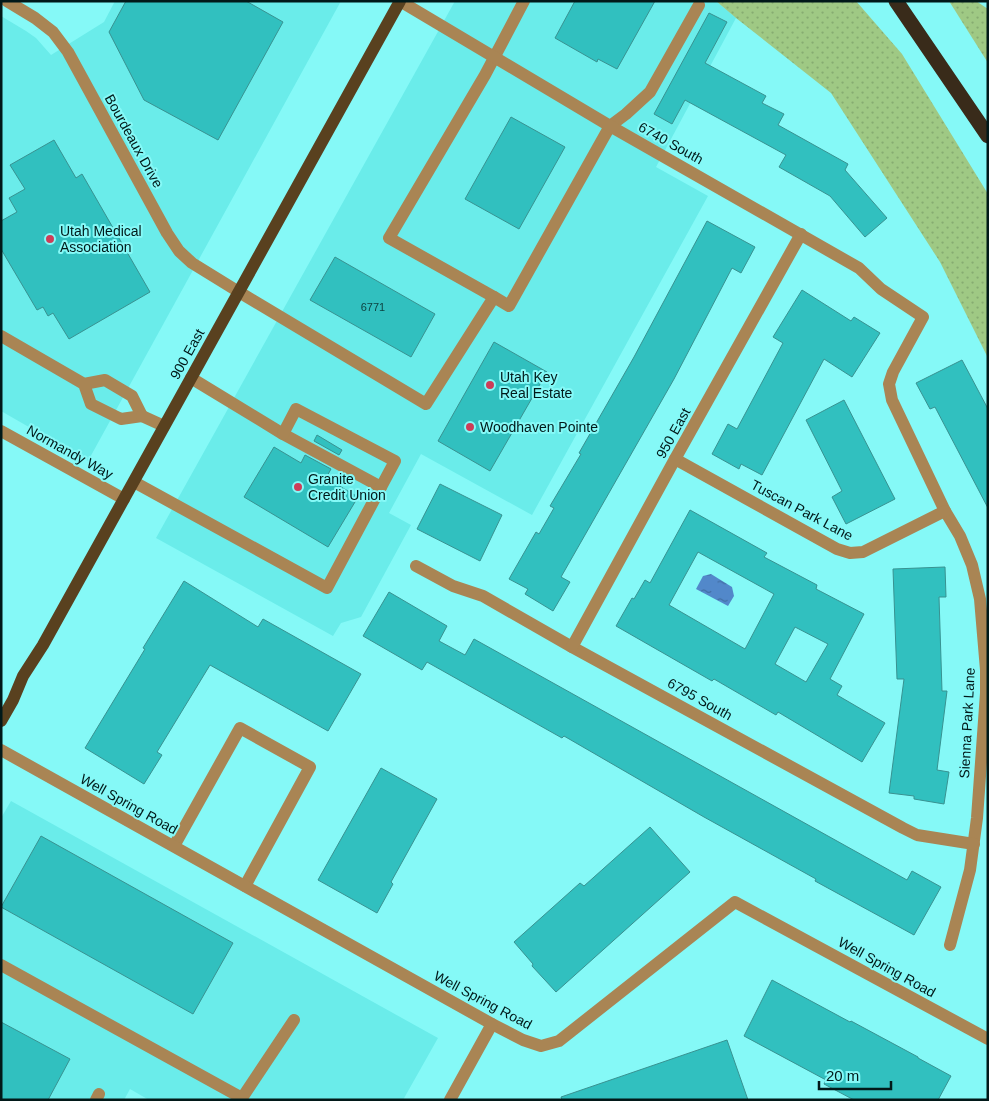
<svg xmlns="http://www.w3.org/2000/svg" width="989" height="1101" viewBox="0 0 989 1101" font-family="Helvetica,sans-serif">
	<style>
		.built { fill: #6aecea }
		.grass { fill: url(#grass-dots) }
		.water { fill: url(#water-ripples) }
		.building { fill: #31c0bf; stroke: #389291; fill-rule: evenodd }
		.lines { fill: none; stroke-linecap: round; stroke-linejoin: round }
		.service { stroke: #a98554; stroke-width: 12 }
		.minor { stroke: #a98554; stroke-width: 12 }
		.primary { stroke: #59411f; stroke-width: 12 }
		.motorway { stroke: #392b1a; stroke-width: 15 }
		.poi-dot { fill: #cd3d58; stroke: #85f9f7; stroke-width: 2 }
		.labels { text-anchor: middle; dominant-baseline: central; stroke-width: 4; stroke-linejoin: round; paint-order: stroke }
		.number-label { font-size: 11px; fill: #0d4342 }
		.street-label { font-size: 14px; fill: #011919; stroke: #85f9f7 }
		.poi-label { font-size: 14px; fill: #011919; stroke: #85f9f7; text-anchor: start }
	</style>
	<defs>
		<pattern id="grass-dots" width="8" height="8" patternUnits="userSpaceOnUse" patternTransform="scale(1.25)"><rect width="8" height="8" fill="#9fc984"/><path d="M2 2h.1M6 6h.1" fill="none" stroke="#87ac71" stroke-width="1.8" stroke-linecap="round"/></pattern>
		<pattern id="water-ripples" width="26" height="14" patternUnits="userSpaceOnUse" patternTransform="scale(1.25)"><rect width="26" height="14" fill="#5288ca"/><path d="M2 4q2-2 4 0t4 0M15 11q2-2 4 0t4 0" fill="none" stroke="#426ea3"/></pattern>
	</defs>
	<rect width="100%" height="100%" fill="#85f9f7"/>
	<g class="built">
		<polygon points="115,1 341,1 88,461 1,411 1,16 26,31 36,38 51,55 104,22"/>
		<polygon points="455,1 716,1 736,18 656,167 708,196 532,515 421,454 389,513 411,525 361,617 341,623 333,636 156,538"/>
		<polygon points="11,801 438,1038 403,1100 149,1100 130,1089 124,1100 1,1100 1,818"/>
	</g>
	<g class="grass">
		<polygon points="716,1 856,1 902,54 988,194 988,358 940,262 831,93 736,18"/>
		<polygon points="949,1 976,1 988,9 988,63"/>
	</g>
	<polygon class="water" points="711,574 732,587 734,596 728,606 696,589 703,576"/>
	<g class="building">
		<polygon points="126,1 246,1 283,22 218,140 144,100 109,32"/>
		<polygon points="575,1 655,1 617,69 598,59 597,62 555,38"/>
		<polygon points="709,13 727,22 705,63 766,96 762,103 784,114 778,125 848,164 845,170 887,218 865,237 830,196 779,167 786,155 685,100 672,124 654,114"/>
		<polygon points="511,117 565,147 519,229 465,199"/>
		<polygon points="54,140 76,178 82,174 150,292 69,339 53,313 48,316 43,307 37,310 1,249 1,221 17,212 9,198 25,189 10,165"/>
		<polygon points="707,221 755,247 741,273 732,268 674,379 561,577 570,582 553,611 525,594 528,589 509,579 536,532 539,534 554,508 550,506 581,454 579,453 634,357"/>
		<polygon points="335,257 435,314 411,357 310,300"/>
		<polygon points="802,290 851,321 854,317 880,333 852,377 824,359 762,475 741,464 739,469 712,454 728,424 737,429 783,343 773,337"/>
		<polygon points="494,342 547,372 490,471 438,441"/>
		<polygon points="962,360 988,409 988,508 935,407 930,409 916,383"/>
		<polygon points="844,400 895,499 846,524 832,497 842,491 806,420"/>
		<polygon points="317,435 342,450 339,455 314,441"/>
		<polygon points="274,447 301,463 305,455 331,469 326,478 358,497 328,547 244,497"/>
		<polygon points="440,484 502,515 480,561 417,529"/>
		<path d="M 690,510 L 767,553 L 764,557 L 817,585 L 816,589 L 864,614 L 830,679 L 842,686 L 837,695 L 885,723 L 862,762 L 778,712 L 776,715 L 714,679 L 712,681 L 616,626 L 632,598 L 634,599 L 645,580 L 650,583 ZM 698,552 L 774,594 L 745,649 L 669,605 ZM 795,627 L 828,644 L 806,682 L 775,664 Z"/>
		<polygon points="945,567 946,597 939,597 942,691 947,691 937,770 949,772 944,804 914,799 914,796 889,793 904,679 897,679 893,569"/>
		<polygon points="184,581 258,627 263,619 361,674 328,731 210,665 157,752 162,755 144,784 85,748 145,649 143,648"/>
		<polygon points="389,592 447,626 439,641 465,655 474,639 907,880 912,871 941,887 914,935 815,881 816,879 704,817 564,736 562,738 427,662 422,670 363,636"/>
		<polygon points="381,768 437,799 391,882 393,884 377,913 318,880"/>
		<polygon points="650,827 690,872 556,992 532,966 533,964 514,942 580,883 584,886"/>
		<polygon points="41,836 233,943 193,1014 1,907"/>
		<polygon points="772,980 850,1022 851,1021 918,1057 918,1058 951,1076 938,1100 854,1100 824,1084 826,1080 744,1036"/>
		<polygon points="1,1022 70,1059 48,1100 1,1100"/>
		<polygon points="727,1040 748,1100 562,1100 561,1097"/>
	</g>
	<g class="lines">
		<g class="service">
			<polyline points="239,292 426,404 494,297 389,238 485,75 524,1"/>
			<polyline points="494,297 509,306 610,126 626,114 650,92 699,5"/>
			<polyline points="1,336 84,384 91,404 121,419 142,416 132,396 105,380 84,384"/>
			<polyline points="191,378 283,434 381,487"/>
			<polyline points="142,416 164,426"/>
			<polyline points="134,482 327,588 395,461 296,409 283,434"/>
			<polyline points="174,846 240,728 310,767 245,886"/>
			<polyline points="1,965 242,1098 294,1020"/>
			<polyline points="96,1100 99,1094"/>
		</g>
		<g class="minor">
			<polyline points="7,1 35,18 53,32 68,52 167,233 179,251 192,263 239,292"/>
			<polyline points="400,1 610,126 859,268 881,289 923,317 893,372 889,384 892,400 945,511 960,536 972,565 980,599 986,670 986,693 977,818 970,870 950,945"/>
			<polyline points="1,431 124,499"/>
			<polyline points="675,459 837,549 850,553 863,552 945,511"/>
			<polyline points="416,566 453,586 483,596 572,647 903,828 917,835 974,844"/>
			<polyline points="572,647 675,459 801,234"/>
			<polyline points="1,750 492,1024 523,1040 541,1046 559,1041 735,902 988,1039"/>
			<polyline points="450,1100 492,1024"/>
		</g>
		<polyline class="primary" points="1,721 13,700 23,676 43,645 400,1"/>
		<polyline class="motorway" points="896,1 988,136"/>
	</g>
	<g class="poi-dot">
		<circle cx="50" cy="239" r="5"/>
		<circle cx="490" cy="385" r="5"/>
		<circle cx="470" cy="427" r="5"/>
		<circle cx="298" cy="487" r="5"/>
	</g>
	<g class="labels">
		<g class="number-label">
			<text x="373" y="307">6771</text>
		</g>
		<g class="street-label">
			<text transform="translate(134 141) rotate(61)">Bourdeaux Drive</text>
			<text transform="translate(671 143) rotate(29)">6740 South</text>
			<text transform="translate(187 354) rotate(-61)">900 East</text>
			<text transform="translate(673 433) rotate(-61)">950 East</text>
			<text transform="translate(70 452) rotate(29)">Normandy Way</text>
			<text transform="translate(802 510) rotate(28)">Tuscan Park Lane</text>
			<text transform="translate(700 699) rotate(29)">6795 South</text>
			<text transform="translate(967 723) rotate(-87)">Sienna Park Lane</text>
			<text transform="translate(129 804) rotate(29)">Well Spring Road</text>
			<text transform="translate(887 967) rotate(29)">Well Spring Road</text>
			<text transform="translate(483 1000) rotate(28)">Well Spring Road</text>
		</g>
		<g class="poi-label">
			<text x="60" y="231">Utah Medical<tspan x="60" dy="16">Association</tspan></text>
			<text x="500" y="377">Utah Key<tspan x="500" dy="16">Real Estate</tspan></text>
			<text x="480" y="427">Woodhaven Pointe</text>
			<text x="308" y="479">Granite<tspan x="308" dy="16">Credit Union</tspan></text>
		</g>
	</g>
	<rect width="989" height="1101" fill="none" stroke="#011919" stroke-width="5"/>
	<path d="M819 1081v8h72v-8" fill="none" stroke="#011919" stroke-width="2.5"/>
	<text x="826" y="1081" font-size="15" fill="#011919" stroke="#85f9f7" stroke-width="4" paint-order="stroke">20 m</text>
</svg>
